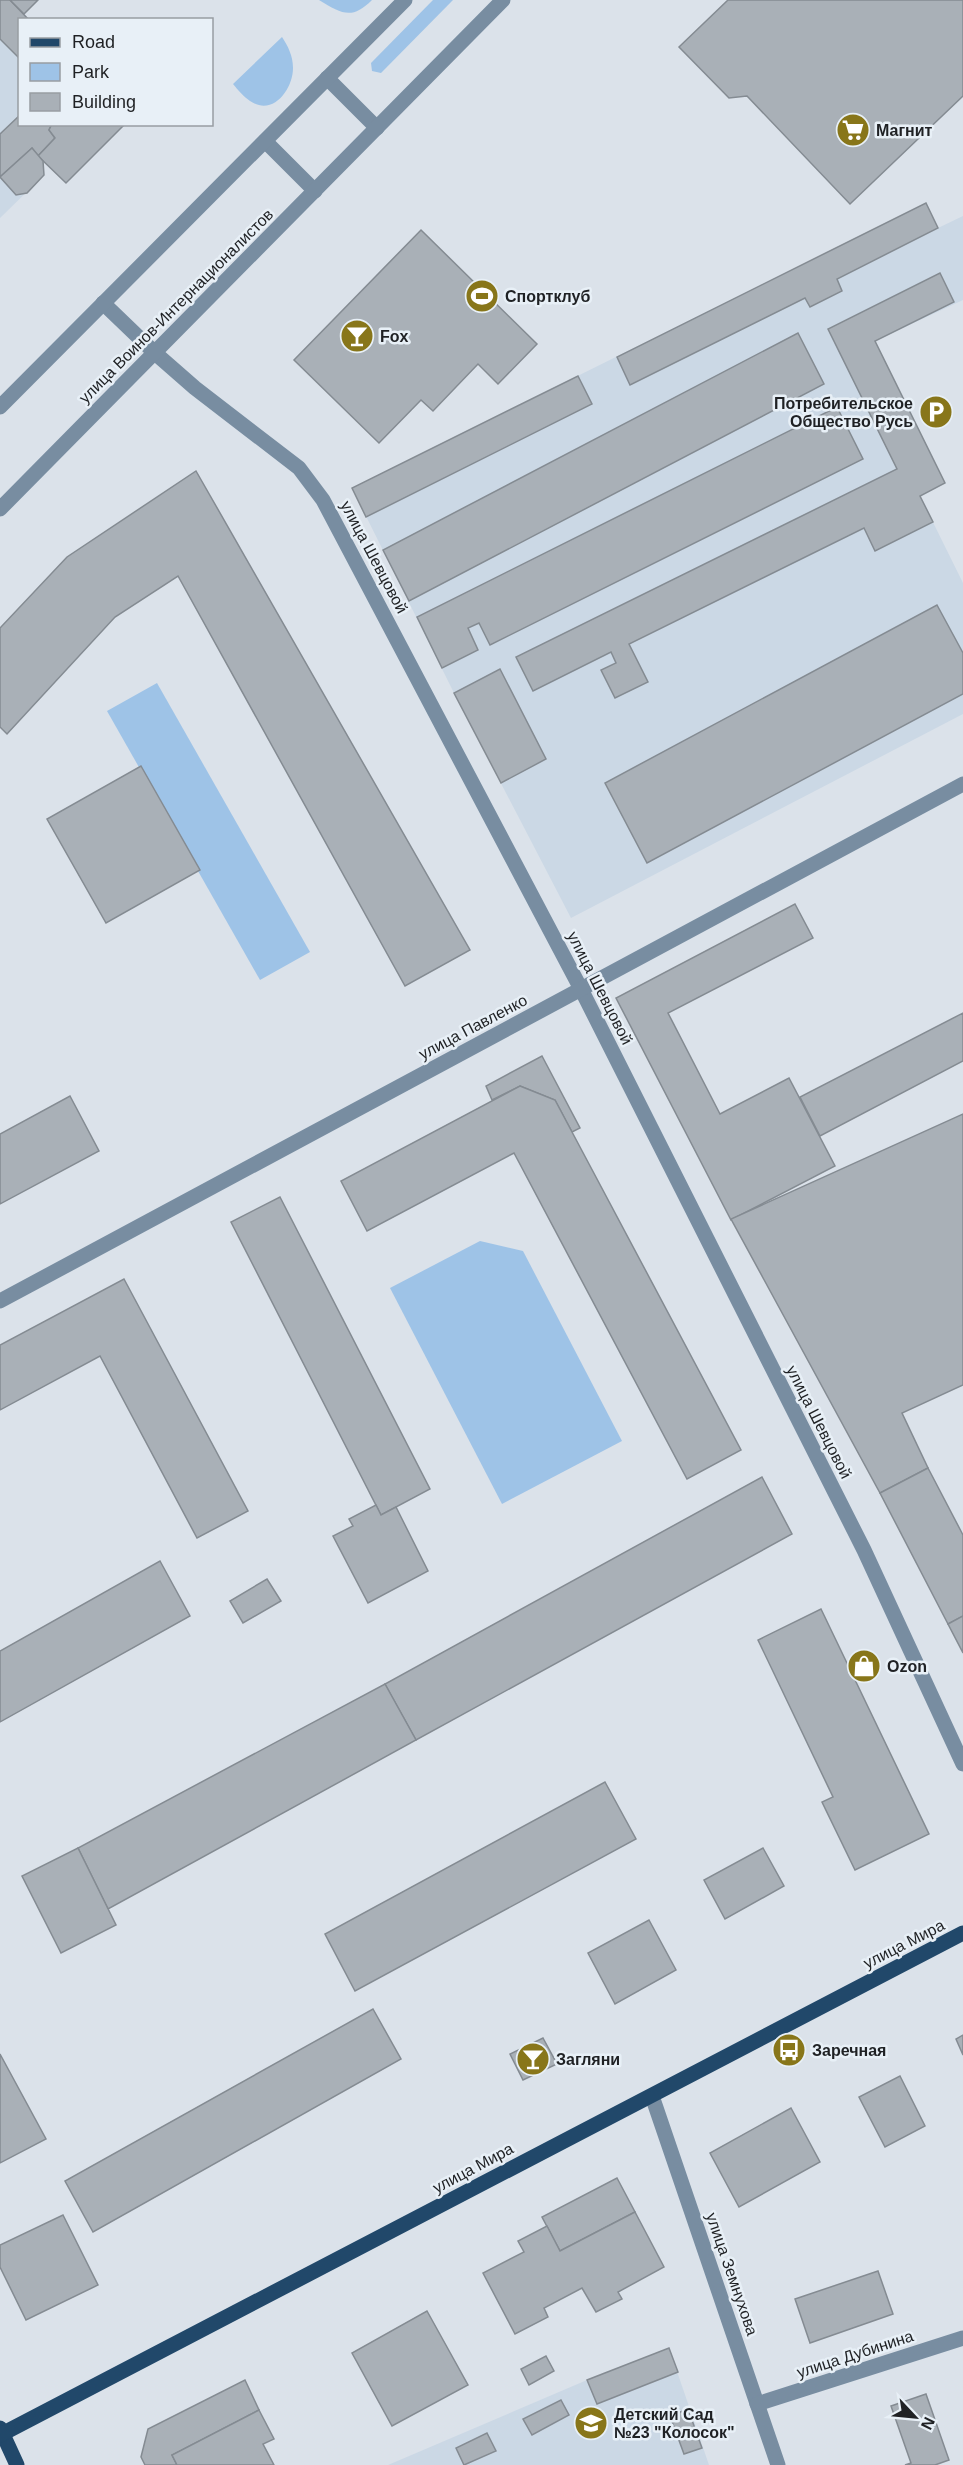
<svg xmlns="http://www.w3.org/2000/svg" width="963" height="2465" viewBox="0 0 963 2465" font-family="Arial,sans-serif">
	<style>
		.built { fill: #cbd8e5 }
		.green { fill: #9ec3e7 }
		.building { fill: #a9b0b7; stroke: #848b92; stroke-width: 1.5 }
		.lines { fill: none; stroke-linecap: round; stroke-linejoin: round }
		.minor { stroke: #788da1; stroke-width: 15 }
		.major { stroke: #21486a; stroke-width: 15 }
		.labels { text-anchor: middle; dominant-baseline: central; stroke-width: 5; stroke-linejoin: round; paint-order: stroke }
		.poi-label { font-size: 16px; font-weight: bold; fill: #1f2124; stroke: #e8f0f7; text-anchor: start }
		.street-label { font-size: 16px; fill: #1f2124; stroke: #e8f0f7 }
	</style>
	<rect width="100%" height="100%" fill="#dbe2ea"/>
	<g class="built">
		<polygon points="0,0 9,0 29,19 20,20 20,124 43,161 44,175 0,218"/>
		<polygon points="926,203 938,228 963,216 963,300 875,341 920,496 963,583 963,714 571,918 454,693 352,488"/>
		<polygon points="669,2348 709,2465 388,2465 587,2380"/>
	</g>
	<g class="green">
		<path d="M 319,0 L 372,0 C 352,20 342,14 319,0 Z"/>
		<polygon points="433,0 453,0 381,73 372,71 371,63"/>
		<path d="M 282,37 C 288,46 293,56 293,68 C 293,89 273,117 250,101 C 244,97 238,90 233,84 Z"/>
		<polygon points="157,683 310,952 260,980 107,711"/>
		<polygon points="480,1241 523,1251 622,1441 502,1504 390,1288"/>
	</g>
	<g class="building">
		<polygon points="0,0 10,0 29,20 20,20 20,59 0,39"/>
		<polygon points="10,0 38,0 24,14"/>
		<polygon points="728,0 963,0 963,96 850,204 747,96 729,98 679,47"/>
		<polygon points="20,115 20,124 52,124 49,130 55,138 38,156 32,148 0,177 0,134"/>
		<polygon points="52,124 125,124 66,183 38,156 55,138 49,130"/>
		<polygon points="32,148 43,161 44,175 27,193 16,195 0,177"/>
		<polygon points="926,203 938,228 837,279 842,291 810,307 805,298 630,385 617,357"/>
		<polygon points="421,230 537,344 498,384 478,364 433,411 421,400 379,443 294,360"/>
		<polygon points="940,273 954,302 875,341 945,483 920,496 933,522 875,551 864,528 629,644 648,682 615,698 601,670 616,663 611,652 533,691 516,657 897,469 828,329"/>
		<polygon points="798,333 824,384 409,601 383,550"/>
		<polygon points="578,376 592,404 366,517 352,488"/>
		<polygon points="837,407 863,459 490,645 479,623 468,628 478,650 442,668 417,617"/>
		<polygon points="196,471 470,950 405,986 178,576 115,617 7,734 0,727 0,628 67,557"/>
		<polygon points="937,605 963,653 963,694 647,863 605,783"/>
		<polygon points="500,669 546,759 501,783 454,693"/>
		<polygon points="141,766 200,870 106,923 47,819"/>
		<polygon points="795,904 813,938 668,1013 720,1114 789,1078 835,1166 731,1220 616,998"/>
		<polygon points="963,1013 963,1061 820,1136 800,1097"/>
		<polygon points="542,1056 580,1128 572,1132 555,1100 520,1086 492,1100 486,1086"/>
		<polygon points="520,1086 555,1100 741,1450 687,1479 514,1153 367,1231 341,1181"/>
		<polygon points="70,1096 99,1151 0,1204 0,1134"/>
		<polygon points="963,1114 963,1385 902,1413 928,1468 880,1493 731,1219"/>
		<polygon points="280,1197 430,1489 381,1515 231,1222"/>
		<polygon points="124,1279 248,1511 197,1538 100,1356 0,1410 0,1345"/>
		<polygon points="928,1468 963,1535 963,1616 948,1624 880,1493"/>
		<polygon points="762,1477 792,1534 416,1740 385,1684"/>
		<polygon points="376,1505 381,1515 396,1507 428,1571 368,1603 333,1536 353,1526 349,1519"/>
		<polygon points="160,1561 190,1616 0,1722 0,1651"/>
		<polygon points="267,1579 281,1601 243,1623 230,1601"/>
		<polygon points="821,1609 929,1834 855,1870 822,1802 833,1797 758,1640"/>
		<polygon points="963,1616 963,1653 948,1624"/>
		<polygon points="385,1684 416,1740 108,1909 78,1848"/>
		<polygon points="605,1782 636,1839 355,1991 325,1934"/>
		<polygon points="78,1848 116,1925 61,1953 22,1876"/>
		<polygon points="763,1848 784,1886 725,1919 704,1880"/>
		<polygon points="649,1920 676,1970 615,2004 588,1953"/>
		<polygon points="373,2009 401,2059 93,2232 65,2181"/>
		<polygon points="963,2035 963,2055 956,2039"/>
		<polygon points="543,2038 557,2064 523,2080 510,2054"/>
		<polygon points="0,2054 46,2139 0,2163"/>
		<polygon points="900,2076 925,2126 885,2147 859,2097"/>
		<polygon points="791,2108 820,2162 739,2207 710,2153"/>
		<polygon points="617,2178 635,2212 560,2251 542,2217"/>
		<polygon points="635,2212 664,2267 618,2292 622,2299 596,2312 582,2288 544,2308 548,2317 515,2334 483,2273 524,2252 518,2241 547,2226 560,2251"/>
		<polygon points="63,2215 98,2285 26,2320 0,2267 0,2245"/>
		<polygon points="878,2271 893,2314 810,2343 795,2299"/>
		<polygon points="427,2311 468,2385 392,2426 352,2353"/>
		<polygon points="669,2348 678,2372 597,2404 587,2380"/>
		<polygon points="546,2356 554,2371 529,2385 521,2369"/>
		<polygon points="245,2380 259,2410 172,2455 177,2465 145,2465 141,2457 148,2429"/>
		<polygon points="926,2394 949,2460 935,2465 905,2465 911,2463 891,2406"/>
		<polygon points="561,2400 569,2415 532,2435 523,2419"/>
		<polygon points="688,2409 702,2448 684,2454 670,2416"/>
		<polygon points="259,2410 274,2439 263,2444 274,2465 177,2465 172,2455"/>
		<polygon points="487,2433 496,2451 464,2465 456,2448"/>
	</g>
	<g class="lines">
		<g class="minor">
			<polyline points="327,78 377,128"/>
			<polyline points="265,141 315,191"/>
			<polyline points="103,303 155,353 195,388 299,468 323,500 581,989 864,1550 963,1764"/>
			<polyline points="0,407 405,0"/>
			<polyline points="0,509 503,0"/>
			<polyline points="0,1301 963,784"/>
			<polyline points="652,2096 778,2465"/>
			<polyline points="757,2404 963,2338"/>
		</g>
		<g class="major">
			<polyline points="0,2428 17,2465"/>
			<polyline points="0,2435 963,1933"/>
		</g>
	</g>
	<defs>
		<g id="supermarket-disc" transform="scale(1.725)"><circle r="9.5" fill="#88761a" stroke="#e8f0f7"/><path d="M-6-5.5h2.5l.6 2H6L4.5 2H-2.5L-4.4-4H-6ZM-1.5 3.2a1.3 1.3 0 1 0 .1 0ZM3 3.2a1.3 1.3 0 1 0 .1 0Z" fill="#fff"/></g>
		<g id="stadium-disc" transform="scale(1.725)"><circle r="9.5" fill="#88761a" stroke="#e8f0f7"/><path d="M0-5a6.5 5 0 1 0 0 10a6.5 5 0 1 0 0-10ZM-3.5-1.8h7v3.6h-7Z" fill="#fff"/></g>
		<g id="bar-disc" transform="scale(1.725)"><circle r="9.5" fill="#88761a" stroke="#e8f0f7"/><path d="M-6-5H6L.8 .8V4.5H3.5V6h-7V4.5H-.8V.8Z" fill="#fff"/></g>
		<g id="parking-disc" transform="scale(1.725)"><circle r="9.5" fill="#88761a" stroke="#e8f0f7"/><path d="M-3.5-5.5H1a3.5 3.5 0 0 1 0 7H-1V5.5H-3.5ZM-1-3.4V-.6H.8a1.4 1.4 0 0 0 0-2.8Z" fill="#fff"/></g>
		<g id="shop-disc" transform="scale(1.725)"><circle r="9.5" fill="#88761a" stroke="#e8f0f7"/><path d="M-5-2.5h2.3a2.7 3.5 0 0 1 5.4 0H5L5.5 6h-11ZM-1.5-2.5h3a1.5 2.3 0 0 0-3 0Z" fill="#fff"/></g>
		<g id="bus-disc" transform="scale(1.725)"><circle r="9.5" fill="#88761a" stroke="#e8f0f7"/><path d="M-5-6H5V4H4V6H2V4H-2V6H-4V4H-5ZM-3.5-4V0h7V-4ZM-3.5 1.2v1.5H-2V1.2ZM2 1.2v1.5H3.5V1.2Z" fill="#fff"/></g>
		<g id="school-disc" transform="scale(1.725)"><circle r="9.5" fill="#88761a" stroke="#e8f0f7"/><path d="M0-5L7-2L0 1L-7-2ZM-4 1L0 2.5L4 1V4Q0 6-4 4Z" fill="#fff"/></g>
	</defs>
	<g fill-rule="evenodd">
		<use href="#supermarket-disc" x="853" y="130"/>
		<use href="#stadium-disc" x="482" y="296"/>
		<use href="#bar-disc" x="357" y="336"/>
		<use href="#parking-disc" x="936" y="412"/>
		<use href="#shop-disc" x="864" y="1666"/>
		<use href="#bus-disc" x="789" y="2050"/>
		<use href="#bar-disc" x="533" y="2059"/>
		<use href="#school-disc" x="591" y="2423"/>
	</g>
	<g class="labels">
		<g class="poi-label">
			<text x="876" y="130">Магнит</text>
			<text x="505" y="296">Спортклуб</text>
			<text x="380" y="336">Fox</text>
			<text x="913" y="403" text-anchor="end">Потребительское<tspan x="913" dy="18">Общество Русь</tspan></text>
			<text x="887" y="1666">Ozon</text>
			<text x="812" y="2050">Заречная</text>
			<text x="556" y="2059">Загляни</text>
			<text x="614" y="2414">Детский Сад<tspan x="614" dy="18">№23 "Колосок"</tspan></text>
		</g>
		<g class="street-label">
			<text transform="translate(176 306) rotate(-45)">улица Воинов-Интернационалистов</text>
			<text transform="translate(374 557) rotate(62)">улица Шевцовой</text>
			<text transform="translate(600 988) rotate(63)">улица Шевцовой</text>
			<text transform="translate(473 1027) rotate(-28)">улица Павленко</text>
			<text transform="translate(819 1422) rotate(63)">улица Шевцовой</text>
			<text transform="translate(904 1944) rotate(-27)">улица Мира</text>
			<text transform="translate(473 2168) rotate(-28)">улица Мира</text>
			<text transform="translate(732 2274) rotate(71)">улица Земнухова</text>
			<text transform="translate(855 2354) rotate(-18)">улица Дубинина</text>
		</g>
	</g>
	<rect x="18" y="18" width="195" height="108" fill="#e8f0f7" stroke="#989da3" stroke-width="1.5"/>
	<rect x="30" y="38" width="30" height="9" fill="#21486a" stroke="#989da3" stroke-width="1.5"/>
	<text x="72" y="48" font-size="18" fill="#1f2124">Road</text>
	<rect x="30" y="63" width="30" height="18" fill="#9ec3e7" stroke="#989da3" stroke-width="1.5"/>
	<text x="72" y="78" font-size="18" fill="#1f2124">Park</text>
	<rect x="30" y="93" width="30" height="18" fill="#a9b0b7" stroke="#989da3" stroke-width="1.5"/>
	<text x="72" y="108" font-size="18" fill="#1f2124">Building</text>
	<g transform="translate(915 2417) rotate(116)" stroke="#e8f0f7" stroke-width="4.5" paint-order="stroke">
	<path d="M0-4.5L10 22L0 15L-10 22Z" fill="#1f2124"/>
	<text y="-9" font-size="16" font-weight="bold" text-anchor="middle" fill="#1f2124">N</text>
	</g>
</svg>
